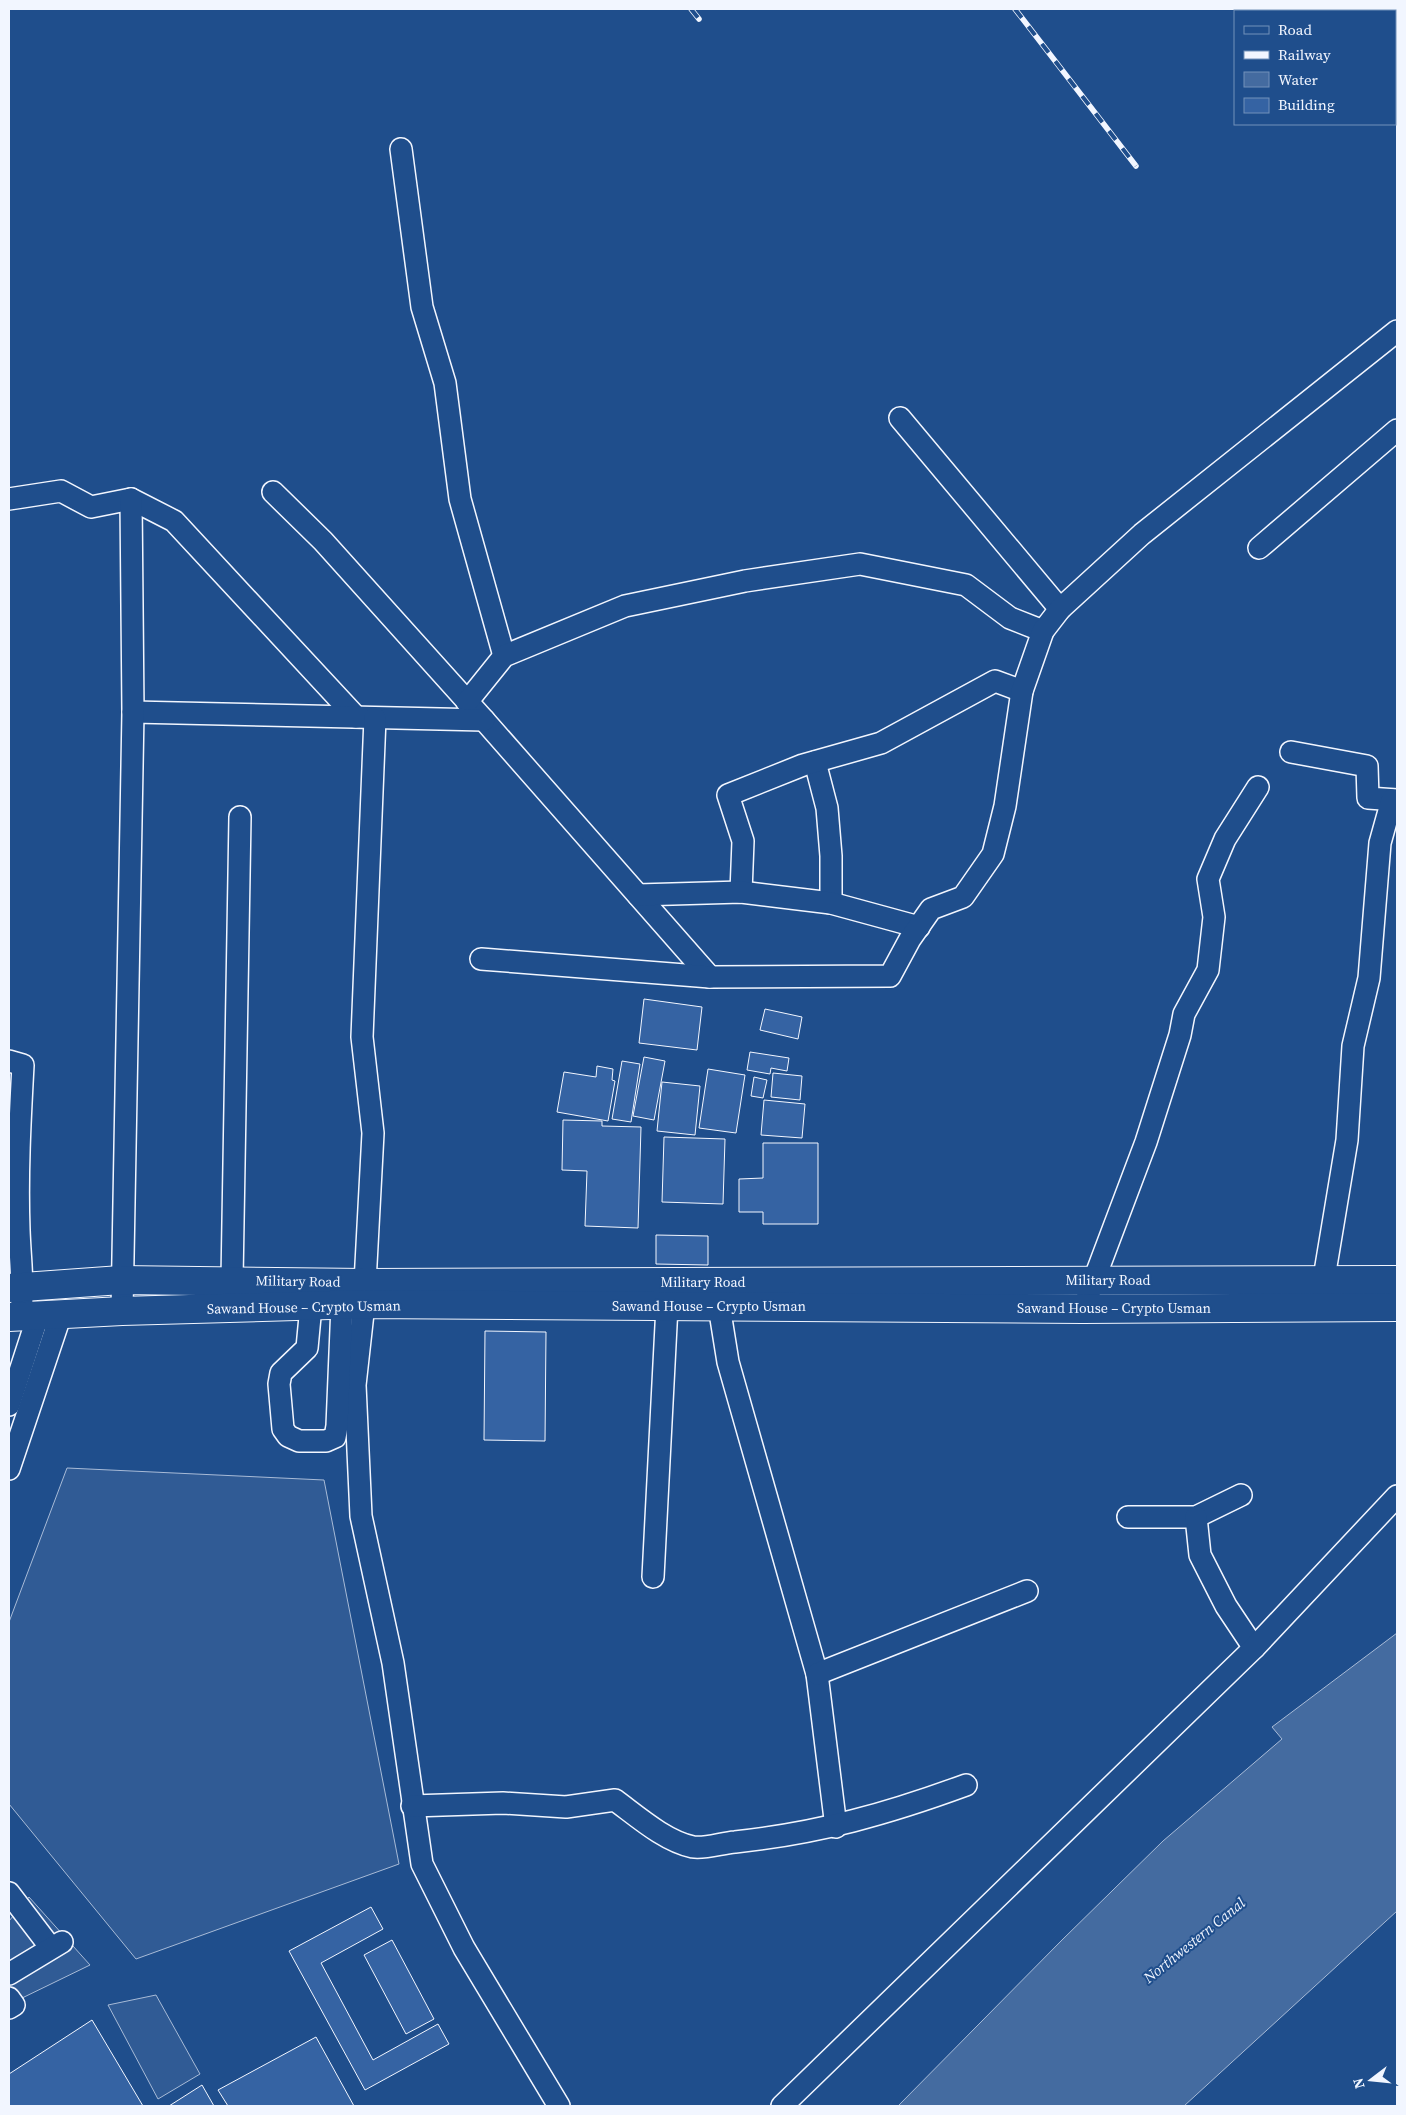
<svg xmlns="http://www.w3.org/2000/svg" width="1406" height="2115" viewBox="0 0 1406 2115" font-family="'Source Serif 4',serif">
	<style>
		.built { fill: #305b95; stroke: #a8bbd7 }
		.water { fill: #446ba0; stroke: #a8bbd7 }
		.building { fill: #3563a3; stroke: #f2f6ff }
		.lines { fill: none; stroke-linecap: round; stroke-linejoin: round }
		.minor-casing { stroke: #f2f6ff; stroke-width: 24 }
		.major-casing { stroke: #f2f6ff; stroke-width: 30 }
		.minor { stroke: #1f4e8c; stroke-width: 21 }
		.major { stroke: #1f4e8c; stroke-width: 28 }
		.rail-casing { stroke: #f2f6ff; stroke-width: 5.5 }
		.rail { stroke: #1f4e8c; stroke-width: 4; stroke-dasharray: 11; stroke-linecap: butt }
		.labels { text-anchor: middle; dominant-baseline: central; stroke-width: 4; stroke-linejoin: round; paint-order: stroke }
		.street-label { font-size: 14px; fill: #f2f6ff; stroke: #1f4e8c }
		.water-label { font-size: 15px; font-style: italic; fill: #f2f6ff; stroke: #1f4e8c }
	</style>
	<rect width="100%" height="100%" fill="#1f4e8c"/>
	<g class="built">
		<polygon points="67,1468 324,1480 399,1864 136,1959 9,1804 9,1622"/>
		<polygon points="29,1897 90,1965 18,2000 9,1988 9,1921"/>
		<polygon points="156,1995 200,2074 158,2099 108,2005"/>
	</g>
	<polygon class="water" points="1397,1633 1397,1911 1184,2106 898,2106 1062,1940 1163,1841 1282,1739 1272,1727"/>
	<g class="building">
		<polygon points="644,999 702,1007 697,1050 639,1043"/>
		<polygon points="765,1009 802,1017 798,1039 760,1030"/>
		<polygon points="750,1052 789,1058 787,1071 771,1068 770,1074 747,1070"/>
		<polygon points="644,1057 665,1061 654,1120 633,1116"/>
		<polygon points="622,1061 640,1064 631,1122 612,1119"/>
		<polygon points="597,1066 613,1069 612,1080 615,1081 608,1121 557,1112 564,1072 596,1077"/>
		<polygon points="708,1069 745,1075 736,1133 699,1128"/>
		<polygon points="773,1073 802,1076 800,1100 771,1097"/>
		<polygon points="754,1077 767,1080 763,1098 751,1096"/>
		<polygon points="662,1082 700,1086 695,1135 657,1131"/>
		<polygon points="764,1100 805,1104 802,1138 761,1135"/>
		<polygon points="563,1120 602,1121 602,1126 641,1127 638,1228 585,1226 587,1171 562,1170"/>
		<polygon points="664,1137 725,1139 723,1204 662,1202"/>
		<polygon points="763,1143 818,1143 818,1224 763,1224 763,1212 739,1212 739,1179 763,1178"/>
		<polygon points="656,1235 708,1236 708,1265 656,1264"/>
		<polygon points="485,1331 546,1332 545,1441 484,1440"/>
		<polygon points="371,1907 383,1929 321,1963 373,2060 438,2024 449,2044 365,2090 289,1951"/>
		<polygon points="392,1940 434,2019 406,2034 364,1955"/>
		<polygon points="92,2020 143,2106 9,2106 9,2074"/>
		<polygon points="316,2037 354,2106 228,2106 218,2090"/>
		<polygon points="202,2085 214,2106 169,2106"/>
	</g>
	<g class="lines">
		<g class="minor-casing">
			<g id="minor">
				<polyline points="401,149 422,307 445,383 460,499 504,656"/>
				<polyline points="900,418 1060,609"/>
				<polyline points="273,492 323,541 484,720 710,977"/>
				<polyline points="9,499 61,491 91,507 131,499 174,521 356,717"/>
				<polyline points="1259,548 1397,430"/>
				<polyline points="467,702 504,656 625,606 745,581 860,564 966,585 1010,618 1043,631"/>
				<polyline points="133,712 484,720"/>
				<polyline points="1291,752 1367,766 1368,798 1397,800"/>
				<polyline points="815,762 827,808 831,856 831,903"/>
				<polyline points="741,892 743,841 728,795 803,765 881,743 995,681 1022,691"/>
				<polyline points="638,895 741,892 831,903 919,927"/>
				<polyline points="481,959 710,977 890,976 910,939 931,909 963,897 993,854 1005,806 1022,691 1043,631 1060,609 1142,534 1397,331"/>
				<path d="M 9,1061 L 23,1065 C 20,1120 17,1175 19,1230 C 20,1259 24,1287 21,1317"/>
				<polyline points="1324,1278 1347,1140 1353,1046 1369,978 1380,843 1392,800"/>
				<polyline points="232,1280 240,817"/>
				<polyline points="365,1283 373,1133 362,1037 375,718"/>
				<polyline points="364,1304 355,1385 361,1516 393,1663 422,1864 464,1948 559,2106"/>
				<polyline points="311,1306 307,1348 281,1373 279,1384 283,1429 288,1436 299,1441 326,1441 335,1437 337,1426 342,1305"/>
				<polyline points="719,1306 728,1362 817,1674 836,1827"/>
				<polyline points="1083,1309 1146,1142 1180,1035 1184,1014 1208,970 1214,917 1208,879 1225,839 1258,787"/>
				<polyline points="122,1311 133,712 131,499"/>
				<polyline points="9,1405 38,1316"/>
				<polyline points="9,1469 61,1314"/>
				<polyline points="1128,1517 1196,1517 1241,1495"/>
				<polyline points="1196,1517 1200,1555 1226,1606 1254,1648"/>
				<polyline points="653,1577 667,1306"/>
				<polyline points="817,1674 1027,1591"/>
				<path d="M 412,1806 L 503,1803 L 566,1807 L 615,1800 C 638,1817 665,1841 693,1847 C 705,1849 722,1843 735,1842 C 819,1833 887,1814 966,1785"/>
				<polyline points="9,1893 51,1948"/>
				<polyline points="9,1974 62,1942"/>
				<polyline points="9,1998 14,2005 9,2008"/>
				<polyline points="782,2106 1254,1648 1397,1496"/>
			</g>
		</g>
		<g class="major-casing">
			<g id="major">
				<polyline points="9,1288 121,1280 365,1283 1397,1280"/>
				<polyline points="9,1317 122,1311 364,1304 1083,1309 1397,1307"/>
			</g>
		</g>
		<use href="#minor" class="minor"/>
		<use href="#major" class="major"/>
		<g class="rail-casing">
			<g id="rail">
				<polyline points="691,9 699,19"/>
				<polyline points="1015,9 1136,166"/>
			</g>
		</g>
		<use href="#rail" class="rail"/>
	</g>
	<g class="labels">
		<g class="street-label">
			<text x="1108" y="1280">Military Road</text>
			<text transform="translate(298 1281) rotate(1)">Military Road</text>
			<text x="703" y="1282">Military Road</text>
			<text x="709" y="1306">Sawand House – Crypto Usman</text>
			<text transform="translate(304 1307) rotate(-1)">Sawand House – Crypto Usman</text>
			<text x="1114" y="1308">Sawand House – Crypto Usman</text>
		</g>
		<g class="water-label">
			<text transform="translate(1194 1940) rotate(-39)">Northwestern Canal</text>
		</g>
	</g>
	<rect width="1406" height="2115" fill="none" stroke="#f2f6ff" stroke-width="20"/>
	<rect x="1234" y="10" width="162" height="115" fill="#1f4e8c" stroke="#7391ba"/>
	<rect x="1244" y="26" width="25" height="8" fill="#1f4e8c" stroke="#7391ba"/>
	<text x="1278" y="35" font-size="15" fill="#f2f6ff">Road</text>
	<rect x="1244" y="51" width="25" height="8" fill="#f2f6ff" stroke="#7391ba"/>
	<text x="1278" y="60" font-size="15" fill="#f2f6ff">Railway</text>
	<rect x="1244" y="72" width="25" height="15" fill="#446ba0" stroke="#7391ba"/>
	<text x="1278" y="85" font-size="15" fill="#f2f6ff">Water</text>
	<rect x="1244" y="98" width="25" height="15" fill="#3563a3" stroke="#7391ba"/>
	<text x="1278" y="110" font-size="15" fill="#f2f6ff">Building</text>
	<g transform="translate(1371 2080) rotate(254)" stroke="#1f4e8c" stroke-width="4" paint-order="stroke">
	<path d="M0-4L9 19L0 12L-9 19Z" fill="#f2f6ff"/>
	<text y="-8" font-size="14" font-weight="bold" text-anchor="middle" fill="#f2f6ff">N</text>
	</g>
</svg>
